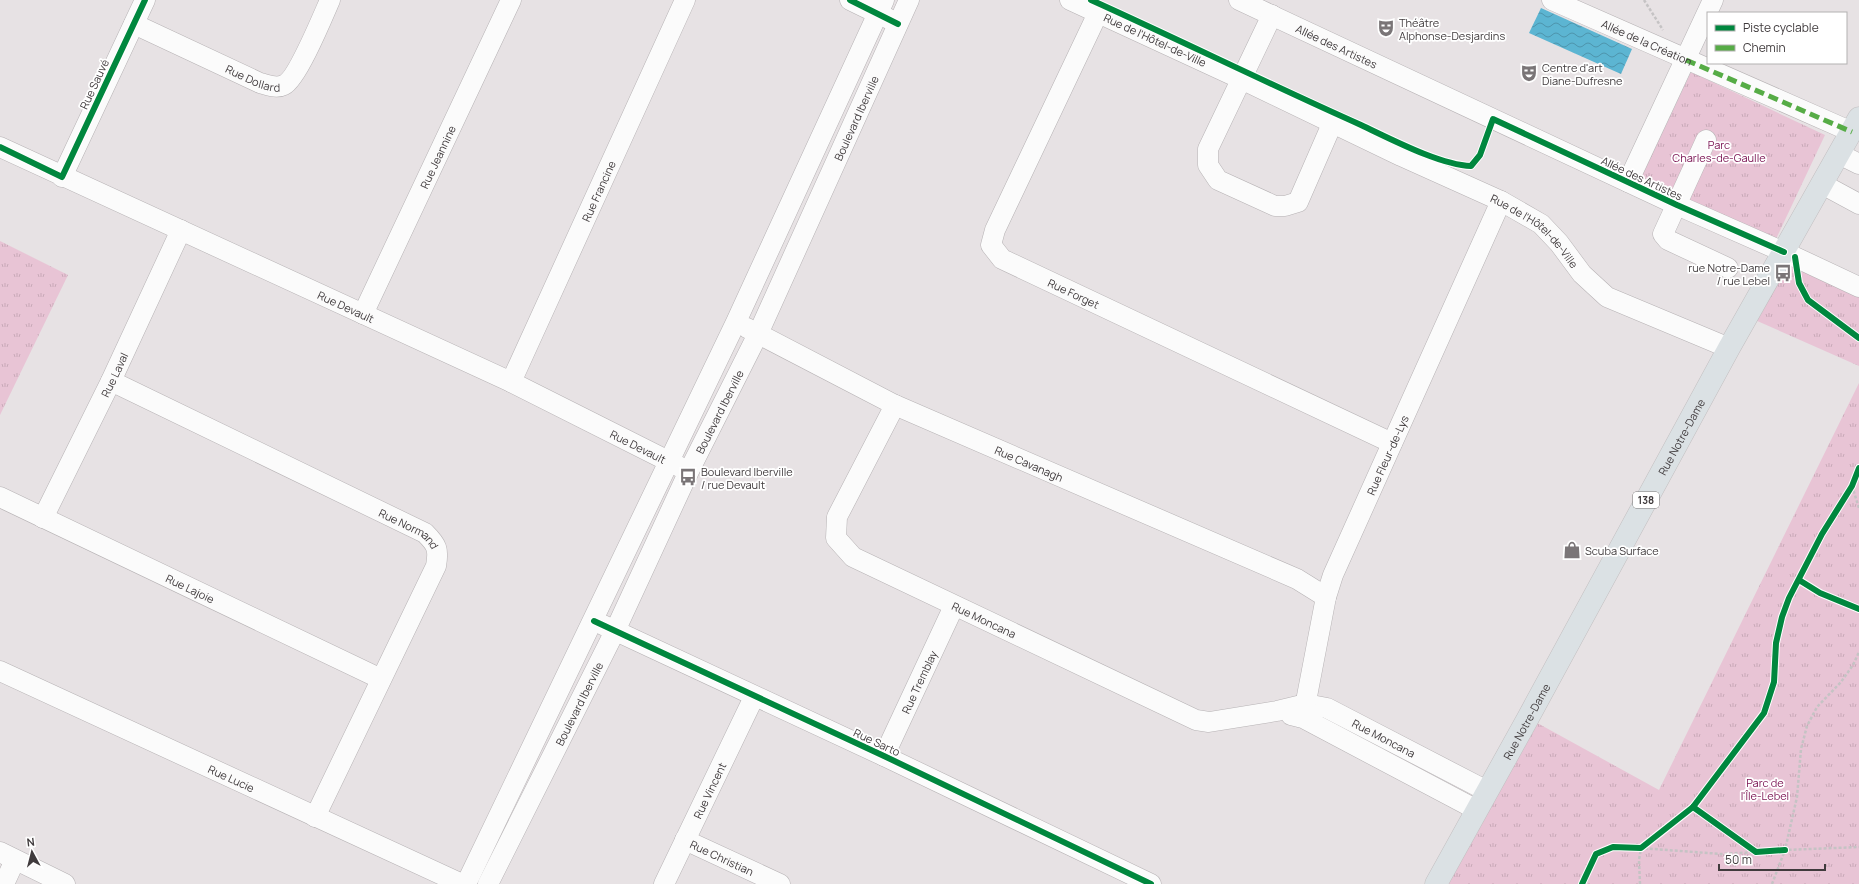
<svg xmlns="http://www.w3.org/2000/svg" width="1859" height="884" viewBox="0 0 1859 884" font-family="Manrope,sans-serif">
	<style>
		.park { fill: url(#park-tufts) }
		.water { fill: url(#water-waves) }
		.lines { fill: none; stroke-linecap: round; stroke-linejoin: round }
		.minor-casing { stroke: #b6b2b4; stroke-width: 21 }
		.major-casing { stroke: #c2bfc0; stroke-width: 23 }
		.path { stroke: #c5c3c4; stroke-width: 2.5; stroke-dasharray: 3 2; stroke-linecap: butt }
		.minor { stroke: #fbfbfb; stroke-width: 20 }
		.major { stroke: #dbe1e4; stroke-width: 22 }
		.quiet { stroke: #56ac46; stroke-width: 5; stroke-dasharray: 10 5; stroke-linecap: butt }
		.cycleway-casing { stroke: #fff; stroke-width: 8 }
		.cycleway { stroke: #00873e; stroke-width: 6 }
		.labels { text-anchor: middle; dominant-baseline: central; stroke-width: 3.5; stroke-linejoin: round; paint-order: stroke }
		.shield { fill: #fff; stroke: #797677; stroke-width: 1 }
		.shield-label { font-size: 10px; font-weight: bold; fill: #403b3d }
		.poi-label { font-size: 11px; fill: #403b3d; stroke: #fff; text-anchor: start }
		.street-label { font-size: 11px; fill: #403b3d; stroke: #fff }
		.park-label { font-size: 11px; fill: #791151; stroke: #fff }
	</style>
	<defs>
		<pattern id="park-tufts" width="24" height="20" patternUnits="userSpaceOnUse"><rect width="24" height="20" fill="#e8c4d5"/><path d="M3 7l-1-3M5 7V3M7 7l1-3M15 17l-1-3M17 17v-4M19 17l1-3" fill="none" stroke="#c8a9b8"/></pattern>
		<pattern id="water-waves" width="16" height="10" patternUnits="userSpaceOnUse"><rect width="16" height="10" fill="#5cb5d2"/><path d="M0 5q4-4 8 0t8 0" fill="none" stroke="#4d94ac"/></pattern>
	</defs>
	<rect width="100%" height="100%" fill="#e7e2e4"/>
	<g class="park">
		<polygon points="1691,72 1825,135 1775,241 1641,178"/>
		<polygon points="0,241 68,275 0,415"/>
		<polygon points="1794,251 1859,277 1859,366 1755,320"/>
		<polygon points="1859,383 1859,884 1442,884 1530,719 1659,790"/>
	</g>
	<polygon class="water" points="1541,8 1632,49 1621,74 1529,33"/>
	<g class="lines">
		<g class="minor-casing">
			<g id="minor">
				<polyline points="850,0 889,19"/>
				<path id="s1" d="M 1070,0 L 1241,79 L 1401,156 L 1501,201 L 1541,224 L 1559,243 L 1582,274 L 1607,297 L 1729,348"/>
				<path id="s2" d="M 1239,0 L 1677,205 L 1795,257 L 1859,287"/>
				<path id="s3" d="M 1552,0 L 1852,132"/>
				<path id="s4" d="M 1098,13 L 995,230 L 991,245 L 1002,259 L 1392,443"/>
				<polyline points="1272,15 1208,149 1208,165 1218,180 1275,206 1285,206 1298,202 1332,124"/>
				<path id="s5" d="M 134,24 L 260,83 C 268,85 276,89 284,85 C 297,79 323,16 330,0"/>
				<polyline points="1706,140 1663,234 1668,240 1728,268"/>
				<path id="s6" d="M 0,147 L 511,382 L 680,467"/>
				<polyline points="1839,154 1859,164"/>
				<polyline points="62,177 145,0"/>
				<polyline points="1628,182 1713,0"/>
				<polyline points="1822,184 1859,204"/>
				<path id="s7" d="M 363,314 L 511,0"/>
				<path id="s8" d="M 747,328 L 895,405 L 1297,579 L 1326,597"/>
				<path id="s9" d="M 111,381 L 425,533 C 437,545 439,549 436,566 L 315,817"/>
				<path id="s10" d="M 511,382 L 685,0"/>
				<path id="s11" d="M 895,405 L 837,517 L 836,538 L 853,557 L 1196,720 L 1209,722 L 1277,711 L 1306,704 L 1327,708 L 1487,791"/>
				<path id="s12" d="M 0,497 L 381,679"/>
				<path id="s13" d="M 43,518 L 111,381 L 181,230"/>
				<polyline points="603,625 884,756 1151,884"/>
				<path id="s14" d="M 0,671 L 462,884"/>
				<polyline points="1291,715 1303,718 1477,810"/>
				<path id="s15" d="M 1303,717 L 1326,597 L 1333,575 L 1501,201"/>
				<path id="s16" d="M 884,756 L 954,606"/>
				<path id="s17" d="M 685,840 L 780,884"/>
				<polyline points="0,852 65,884"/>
				<polyline points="4,884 15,860"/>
				<polyline points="466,884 736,322 884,0"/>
				<path id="s18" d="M 488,884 L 615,631 L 689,471 L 758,334 L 909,0"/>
				<path id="s19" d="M 664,884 L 754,697"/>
			</g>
		</g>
		<g class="major-casing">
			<g id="major">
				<path id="s20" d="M 1436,884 L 1528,718 L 1729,348 L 1859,118"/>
			</g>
		</g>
		<g class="path">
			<polyline points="1644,0 1663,30"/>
			<polyline points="1798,277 1799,283 1808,300 1859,338"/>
			<polyline points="1852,486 1859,508"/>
			<polyline points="1799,580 1820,593 1859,609"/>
			<polyline points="1693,807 1756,852 1785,850 1797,797 1801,749 1807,726 1817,707 1841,682 1853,665 1859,652"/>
			<polyline points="1582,884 1596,854 1613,847 1641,848 1693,807 1764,713 1774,682 1776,643 1782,617 1789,598 1822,534 1852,486 1859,468"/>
			<polyline points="1640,884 1639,860 1641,848 1721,854 1756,852"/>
			<polyline points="1772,884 1785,850 1859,847"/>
		</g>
		<use href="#minor" class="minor"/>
		<use href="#major" class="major"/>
		<polyline class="quiet" points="1686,60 1852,132"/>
		<g class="cycleway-casing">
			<g id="cycleway">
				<polyline points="850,0 898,24"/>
				<path d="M 1091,0 C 1182,41 1271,85 1361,125 C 1391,139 1440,165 1471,166 L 1480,155 L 1493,119 L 1677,205 L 1784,252"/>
				<polyline points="0,147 62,177 145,0"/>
				<polyline points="1795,257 1799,283 1808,300 1859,338"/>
				<polyline points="1799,580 1820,593 1859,609"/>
				<polyline points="594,621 884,756 1151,884"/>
				<polyline points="1693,807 1756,852 1785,850"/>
				<polyline points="1582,884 1596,854 1613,847 1641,848 1693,807 1764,713 1774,682 1776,643 1782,617 1789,598 1822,534 1852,486 1859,468"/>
			</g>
		</g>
		<use href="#cycleway" class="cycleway"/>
	</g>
	<defs>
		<g id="theatre-bare" transform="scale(1.38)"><path d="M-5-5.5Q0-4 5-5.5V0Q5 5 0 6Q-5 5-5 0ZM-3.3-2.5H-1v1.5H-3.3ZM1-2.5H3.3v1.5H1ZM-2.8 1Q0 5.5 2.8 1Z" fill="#7a7577" stroke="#fff" stroke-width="2.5" paint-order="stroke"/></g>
		<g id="bus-bare" transform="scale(1.38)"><path d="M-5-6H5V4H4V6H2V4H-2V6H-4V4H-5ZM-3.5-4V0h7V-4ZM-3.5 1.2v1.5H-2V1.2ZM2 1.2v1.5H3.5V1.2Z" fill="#7a7577" stroke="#fff" stroke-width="2.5" paint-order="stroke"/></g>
		<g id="shop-bare" transform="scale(1.38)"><path d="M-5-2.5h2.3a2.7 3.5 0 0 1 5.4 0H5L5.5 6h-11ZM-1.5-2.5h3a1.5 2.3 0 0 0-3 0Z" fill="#7a7577" stroke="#fff" stroke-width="2.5" paint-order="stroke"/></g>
	</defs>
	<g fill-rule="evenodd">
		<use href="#theatre-bare" x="1386" y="28"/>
		<use href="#theatre-bare" x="1529" y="73"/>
		<use href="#bus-bare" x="1783" y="273"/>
		<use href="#bus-bare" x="688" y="477"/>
		<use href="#shop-bare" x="1572" y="550"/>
	</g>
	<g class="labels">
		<rect class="shield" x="1633" y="492" width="26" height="16" rx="3"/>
		<g class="shield-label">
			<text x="1646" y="500">138</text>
		</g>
		<g class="poi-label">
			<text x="1399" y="22">Théâtre<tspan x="1399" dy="13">Alphonse-Desjardins</tspan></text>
			<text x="1542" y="67">Centre d'art<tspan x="1542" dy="13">Diane-Dufresne</tspan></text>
			<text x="1770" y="267" text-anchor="end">rue Notre-Dame<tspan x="1770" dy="13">/ rue Lebel</tspan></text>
			<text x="701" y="471">Boulevard Iberville<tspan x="701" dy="13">/ rue Devault</tspan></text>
			<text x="1585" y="550">Scuba Surface</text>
		</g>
		<g class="street-label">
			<text stroke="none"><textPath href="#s1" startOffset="94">Rue de l'Hôtel-de-Ville</textPath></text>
			<text stroke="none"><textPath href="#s3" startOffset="104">Allée de la Création</textPath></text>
			<text stroke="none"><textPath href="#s2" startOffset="108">Allée des Artistes</textPath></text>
			<text stroke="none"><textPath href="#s5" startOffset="131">Rue Dollard</textPath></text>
			<text transform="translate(94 84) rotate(-65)">Rue Sauvé</text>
			<text stroke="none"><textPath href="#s18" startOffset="850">Boulevard Iberville</textPath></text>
			<text stroke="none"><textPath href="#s7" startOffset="174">Rue Jeannine</textPath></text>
			<text transform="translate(1642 178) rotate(25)">Allée des Artistes</text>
			<text stroke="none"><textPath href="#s10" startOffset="210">Rue Francine</textPath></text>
			<text stroke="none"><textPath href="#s1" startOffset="521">Rue de l'Hôtel-de-Ville</textPath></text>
			<text stroke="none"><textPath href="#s4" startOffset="353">Rue Forget</textPath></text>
			<text stroke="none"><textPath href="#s6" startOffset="381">Rue Devault</textPath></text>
			<text stroke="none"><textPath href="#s13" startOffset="160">Rue Laval</textPath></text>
			<text stroke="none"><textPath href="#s18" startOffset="526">Boulevard Iberville</textPath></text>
			<text stroke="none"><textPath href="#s20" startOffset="510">Rue Notre-Dame</textPath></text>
			<text stroke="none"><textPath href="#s6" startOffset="705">Rue Devault</textPath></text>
			<text stroke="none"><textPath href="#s15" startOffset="277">Rue Fleur-de-Lys</textPath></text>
			<text stroke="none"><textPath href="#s8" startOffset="313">Rue Cavanagh</textPath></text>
			<text stroke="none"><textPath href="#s9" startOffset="333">Rue Normand</textPath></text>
			<text stroke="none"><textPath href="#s12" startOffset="211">Rue Lajoie</textPath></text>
			<text stroke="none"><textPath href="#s11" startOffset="318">Rue Moncana</textPath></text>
			<text stroke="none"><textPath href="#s16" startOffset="82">Rue Tremblay</textPath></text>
			<text stroke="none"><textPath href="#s18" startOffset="202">Boulevard Iberville</textPath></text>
			<text stroke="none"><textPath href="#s20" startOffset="186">Rue Notre-Dame</textPath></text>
			<text stroke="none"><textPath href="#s11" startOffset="750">Rue Moncana</textPath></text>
			<text transform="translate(877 742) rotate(25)">Rue Sarto</text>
			<text stroke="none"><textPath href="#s14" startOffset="255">Rue Lucie</textPath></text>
			<text stroke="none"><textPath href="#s19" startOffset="104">Rue Vincent</textPath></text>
			<text stroke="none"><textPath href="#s17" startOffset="41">Rue Christian</textPath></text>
		</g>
		<g class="park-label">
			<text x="1719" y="144">Parc<tspan x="1719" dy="13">Charles-de-Gaulle</tspan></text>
			<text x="1765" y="782">Parc de<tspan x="1765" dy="13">l'Île-Lebel</tspan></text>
		</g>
	</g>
	<rect x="1707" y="12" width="140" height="52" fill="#ffffff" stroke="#b3b1b1"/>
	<rect x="1715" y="25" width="20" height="6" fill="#00873e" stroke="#b3b1b1"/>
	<text x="1743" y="32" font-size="12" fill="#403b3d">Piste cyclable</text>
	<rect x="1715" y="45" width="20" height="6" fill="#56ac46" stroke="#b3b1b1"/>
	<text x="1743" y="52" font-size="12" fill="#403b3d">Chemin</text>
	<g transform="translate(32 852) rotate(353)" stroke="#ffffff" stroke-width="3" paint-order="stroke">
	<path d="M0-3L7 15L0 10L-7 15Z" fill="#403b3d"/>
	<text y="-6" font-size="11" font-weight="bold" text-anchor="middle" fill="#403b3d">N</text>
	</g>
	<path d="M1719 864v6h106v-6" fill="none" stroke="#403b3d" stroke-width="2"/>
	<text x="1725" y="864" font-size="12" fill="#403b3d" stroke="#ffffff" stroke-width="3" paint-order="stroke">50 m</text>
</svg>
